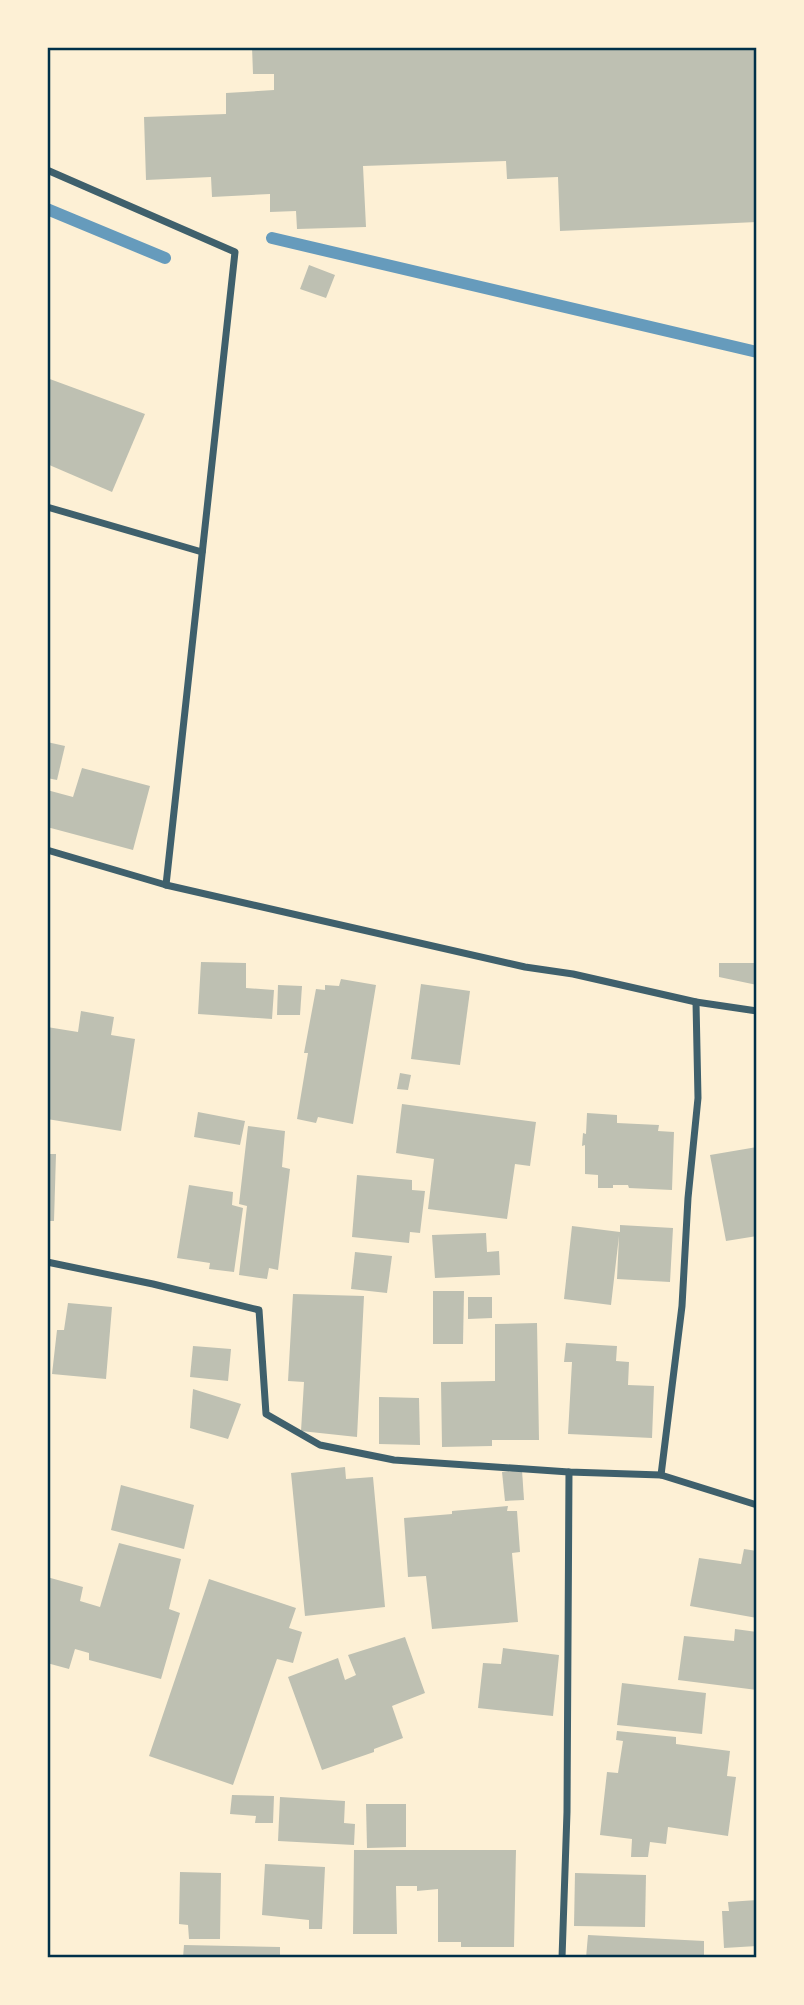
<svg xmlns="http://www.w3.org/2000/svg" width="804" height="2005" viewBox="0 0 804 2005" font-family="'Varela Round',sans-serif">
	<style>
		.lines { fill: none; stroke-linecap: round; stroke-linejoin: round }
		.stream { stroke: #669bbc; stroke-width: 12 }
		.building { fill: #bec0b2 }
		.minor { stroke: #3f606c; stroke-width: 7 }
		.neatline { fill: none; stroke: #003049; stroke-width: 2.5 }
	</style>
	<rect width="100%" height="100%" fill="#fdf0d5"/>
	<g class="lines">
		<g class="stream">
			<polyline points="47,209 165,258"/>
			<polyline points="272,238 757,352"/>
		</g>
	</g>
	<g class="building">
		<polygon points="252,47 757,47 757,222 560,231 558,177 507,179 506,161 363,166 366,227 297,229 296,211 270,212 270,194 212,197 211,177 146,180 144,117 226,114 226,93 274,90 274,74 253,74"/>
		<polygon points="309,265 335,275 326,298 300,289"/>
		<polygon points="47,378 145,414 112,492 47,464"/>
		<polygon points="47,742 65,746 57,780 47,778"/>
		<polygon points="82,768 150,786 133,850 47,827 47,790 73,797"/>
		<polygon points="201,962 246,963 246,988 274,990 272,1019 198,1014"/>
		<polygon points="719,963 757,963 757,985 719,977"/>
		<polygon points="341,979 376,985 353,1124 318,1117 316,1123 297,1119 308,1053 304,1053 316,989 325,990 325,985 339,986"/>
		<polygon points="421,984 470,991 460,1065 411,1059"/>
		<polygon points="278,985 302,986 300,1015 277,1015"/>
		<polygon points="81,1011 114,1017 111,1035 135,1039 121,1131 47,1119 47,1027 78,1032"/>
		<polygon points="400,1073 411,1075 408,1090 397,1089"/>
		<polygon points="402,1104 536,1122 530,1166 515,1164 507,1219 428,1209 434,1159 396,1153"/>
		<polygon points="198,1112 245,1121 240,1145 194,1137"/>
		<polygon points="587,1113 617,1115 617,1123 659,1125 658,1131 674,1132 672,1190 629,1188 628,1185 613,1185 613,1188 598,1188 598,1175 585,1174 585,1145 582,1146 583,1133 586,1134"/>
		<polygon points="248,1126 285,1131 282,1167 290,1169 278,1270 269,1268 267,1279 239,1275 247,1206 239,1204"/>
		<polygon points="757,1147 757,1236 726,1241 710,1155"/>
		<polygon points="47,1154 56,1154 54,1221 47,1221"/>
		<polygon points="357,1175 412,1180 412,1190 425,1191 420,1233 410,1232 409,1243 352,1237"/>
		<polygon points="189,1185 233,1192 232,1205 243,1208 234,1272 209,1269 210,1263 177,1258"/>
		<polygon points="620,1225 673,1228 670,1282 617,1279 619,1236 611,1305 564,1299 572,1226 620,1232"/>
		<polygon points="486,1233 487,1252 499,1251 500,1275 435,1278 432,1235"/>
		<polygon points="355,1252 392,1256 387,1293 351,1289"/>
		<polygon points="433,1291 464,1291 463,1344 433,1344"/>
		<polygon points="293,1294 364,1296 357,1437 301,1431 304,1382 288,1381"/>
		<polygon points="468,1297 492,1297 492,1318 468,1319"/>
		<polygon points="68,1303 112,1307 106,1379 52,1374 57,1330 64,1330"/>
		<polygon points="537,1323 539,1440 492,1440 492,1446 442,1447 441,1382 495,1381 495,1324"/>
		<polygon points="566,1343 617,1346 616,1361 629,1362 628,1385 654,1386 652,1438 568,1434 572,1362 564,1362"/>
		<polygon points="193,1346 231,1349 228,1381 190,1377"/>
		<polygon points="193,1389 241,1404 228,1439 190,1428"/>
		<polygon points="379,1397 419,1398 420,1445 379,1444"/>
		<polygon points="345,1467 346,1479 373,1477 385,1607 305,1616 291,1473"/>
		<polygon points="522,1470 524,1500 505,1501 502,1472"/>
		<polygon points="121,1485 194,1505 184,1549 111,1530"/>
		<polygon points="508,1506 507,1511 517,1511 520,1552 512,1553 518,1622 432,1629 426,1576 408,1577 404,1518 452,1514 452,1511"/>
		<polygon points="119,1543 181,1559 169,1609 180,1613 161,1679 89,1660 89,1653 75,1649 69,1669 47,1663 47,1577 83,1587 80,1601 100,1607"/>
		<polygon points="744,1549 757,1551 757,1618 690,1606 699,1558 741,1564"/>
		<polygon points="209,1579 296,1608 289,1628 302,1632 293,1663 277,1659 233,1785 149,1756"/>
		<polygon points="735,1629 757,1632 757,1690 678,1680 684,1636 734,1641"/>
		<polygon points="405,1637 425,1693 392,1706 403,1738 374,1749 374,1752 322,1770 288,1677 338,1658 345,1680 356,1675 348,1655"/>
		<polygon points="503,1648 559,1655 553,1716 478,1708 483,1663 501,1664"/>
		<polygon points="622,1683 706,1693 702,1734 617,1725"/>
		<polygon points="617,1731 676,1737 676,1744 730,1751 727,1776 736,1777 728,1836 668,1827 666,1844 650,1842 648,1857 631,1857 632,1839 600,1835 607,1772 618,1773 623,1741 616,1740"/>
		<polygon points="232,1795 274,1796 273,1823 255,1823 256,1816 230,1814"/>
		<polygon points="280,1797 345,1801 344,1823 355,1824 354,1845 278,1841"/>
		<polygon points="366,1804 406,1804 406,1847 367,1848"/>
		<polygon points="354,1850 516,1850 514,1947 461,1947 461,1942 438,1942 438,1889 417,1891 417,1886 396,1886 397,1934 353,1934"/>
		<polygon points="265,1864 325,1867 322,1929 309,1929 309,1920 262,1915"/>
		<polygon points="180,1872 221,1873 220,1939 189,1939 188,1925 179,1924"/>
		<polygon points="575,1873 646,1875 645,1927 574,1926"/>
		<polygon points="757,1900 757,1946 724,1948 722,1911 729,1911 728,1902"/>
		<polygon points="588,1935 704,1941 704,1958 586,1958"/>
		<polygon points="184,1945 280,1947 280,1958 183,1958"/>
	</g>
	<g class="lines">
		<g class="minor">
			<polyline points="47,170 235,252 166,885"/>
			<polyline points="47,507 202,552"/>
			<polyline points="47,850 166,885 525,967 573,974 696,1002 757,1011"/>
			<polyline points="47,1262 153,1284 259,1310 266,1414 320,1445 394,1460 569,1472 661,1475 757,1505"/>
			<polyline points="661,1475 682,1306 688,1198 698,1098 696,1002"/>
			<polyline points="562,1958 567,1812 569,1472"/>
		</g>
	</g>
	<rect width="804" height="2005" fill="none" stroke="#fdf0d5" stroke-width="98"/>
	<rect x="49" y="49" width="706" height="1907" class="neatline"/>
</svg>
